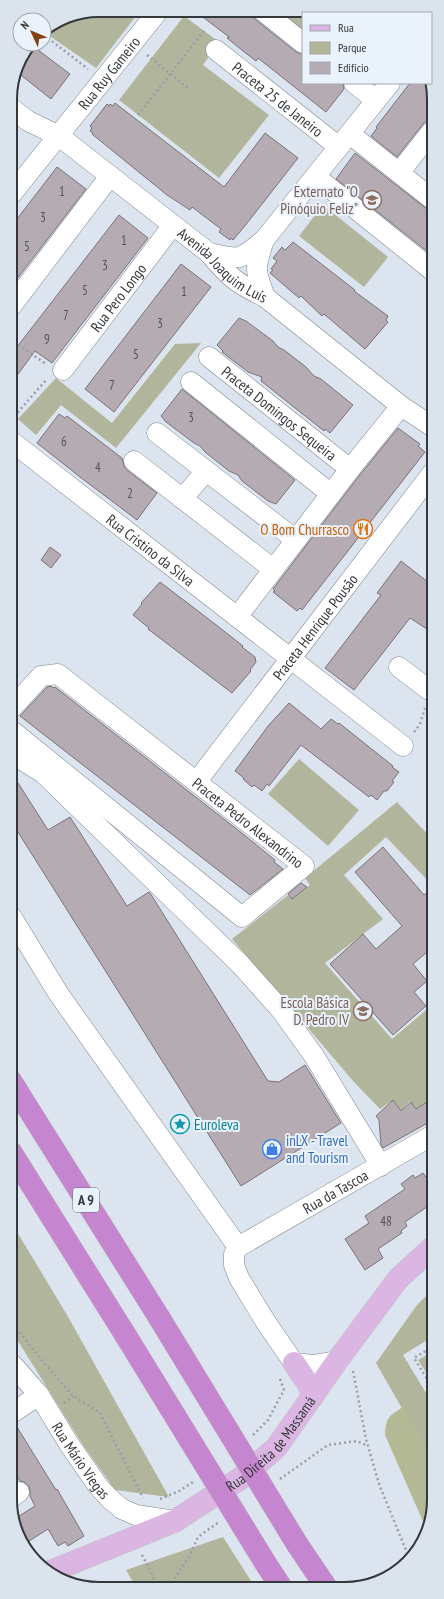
<svg xmlns="http://www.w3.org/2000/svg" width="444" height="1599" viewBox="0 0 444 1599" font-family="'PT Sans Narrow',sans-serif">
	<style>
		.green { fill: #b1b59b }
		.forest { fill: #b3b895 }
		.building { fill: #b5abb3; stroke: #7b7179 }
		.lines { fill: none; stroke-linecap: round; stroke-linejoin: round }
		.minor-casing { stroke: #7c848d; stroke-width: 21 }
		.major-casing { stroke: #c2c3c4; stroke-width: 23 }
		.highway-casing { stroke: #c2c3c4; stroke-width: 23 }
		.path { stroke: #989ea6; stroke-width: 2.5; stroke-dasharray: 2 3; stroke-linecap: butt }
		.minor { stroke: #fff; stroke-width: 20 }
		.major { stroke: #dcb6e2; stroke-width: 22 }
		.highway { stroke: #c586cf; stroke-width: 22 }
		.highway-bridge-casing { stroke: #c2c3c4; stroke-width: 23; stroke-linecap: butt }
		.highway-bridge { stroke: #c586cf; stroke-width: 22 }
		.labels { text-anchor: middle; dominant-baseline: central; stroke-width: 4; stroke-linejoin: round; paint-order: stroke }
		.number-label { font-size: 13px; fill: #545459 }
		.shield { fill: #eaf2fc; stroke: #6b6f75; stroke-width: 1 }
		.shield-label { font-size: 14px; font-weight: bold; fill: #34373b }
		.street-label { font-size: 15px; fill: #34373b; stroke: #eaf2fc }
		.education-label { font-size: 15px; fill: #785e54; stroke: #eaf2fc; text-anchor: end }
		.food-label { font-size: 15px; fill: #c56008; stroke: #eaf2fc; text-anchor: end }
		.culture-label { font-size: 15px; fill: #0d838f; stroke: #eaf2fc; text-anchor: start }
		.shop-label { font-size: 15px; fill: #366cbe; stroke: #eaf2fc; text-anchor: start }
		.rim { fill: none; stroke: #34373b; stroke-width: 2 }
	</style>
	<rect width="100%" height="100%" fill="#dce5ef"/>
	<g class="green">
		<polygon points="99,10 137,10 139,12 96,68 44,32 65,17"/>
		<polygon points="271,11 348,12 347,13 303,13 303,36"/>
		<polygon points="184,16 219,42 203,65 269,115 219,178 119,100"/>
		<polygon points="323,205 388,257 364,287 299,236"/>
		<polygon points="201,343 116,448 61,405 36,435 18,419 56,378 112,423 175,344"/>
		<polygon points="299,759 359,810 328,846 268,794"/>
		<polygon points="397,802 433,840 433,886 386,837 344,875 383,919 325,963 392,1039 432,1005 433,1005 433,1098 416,1109 410,1101 401,1111 393,1100 380,1109 354,1082 232,939 288,895 292,899 310,885 305,878"/>
		<polygon points="11,1222 67,1315 169,1497 115,1490 83,1445 11,1330"/>
		<polygon points="434,1288 434,1336 403,1355 434,1406 434,1464 376,1363 417,1305"/>
		<polygon points="434,1351 434,1385 418,1360"/>
		<polygon points="223,1537 255,1587 136,1587 126,1570"/>
	</g>
	<path class="forest" d="M 403,1407 L 434,1462 L 434,1506 L 425,1526 L 385,1435 C 386,1417 389,1416 403,1407 Z"/>
	<g class="building">
		<polygon points="195,11 252,11 252,16 256,20 296,52 303,54 303,83 343,83 344,89 326,112 258,58 256,61 243,51 227,38 229,37"/>
		<polygon points="30,44 70,74 51,99 17,72 19,60"/>
		<polygon points="410,83 432,83 432,120 427,121 423,124 397,157 371,136 377,128 376,127"/>
		<polygon points="115,103 224,187 265,133 298,158 244,227 233,240 231,238 230,240 219,232 221,229 192,207 190,210 167,195 92,134 93,133 90,131 92,128 90,126 107,104 109,106 110,104 113,106"/>
		<polygon points="355,153 432,213 433,256 336,179"/>
		<polygon points="57,167 86,189 10,288 10,228"/>
		<polygon points="119,215 148,238 52,363 35,351 10,385 10,356"/>
		<polygon points="293,242 355,290 354,291 388,316 386,320 388,322 365,349 324,314 322,316 301,296 299,298 270,273 273,270 271,269 277,261 273,258 282,247 285,250"/>
		<polygon points="181,264 211,287 114,412 85,389"/>
		<polygon points="239,318 246,321 273,341 278,347 284,350 306,367 314,376 321,379 353,405 330,433 325,429 324,431 261,381 262,377 248,372 222,352 223,351 217,345"/>
		<polygon points="182,389 295,480 276,504 268,501 242,481 238,475 229,471 205,452 200,446 194,443 166,422 161,416"/>
		<polygon points="59,414 65,418 67,416 122,458 124,466 127,470 157,493 137,520 80,477 37,443"/>
		<polygon points="398,428 420,444 418,446 425,452 302,610 300,608 297,611 273,592 275,591 273,589 359,476"/>
		<polygon points="50,547 61,555 51,568 41,560"/>
		<polygon points="401,561 433,586 433,633 410,618 354,690 325,668 381,595 377,593"/>
		<polygon points="160,582 215,624 243,646 242,647 255,657 256,662 250,670 251,671 232,693 148,629 149,628 133,615 142,604 141,603"/>
		<polygon points="51,686 53,688 55,687 243,834 275,860 274,862 283,869 250,895 20,716 47,687"/>
		<polygon points="289,703 321,729 331,719 338,724 339,723 393,766 392,767 399,772 392,781 394,782 387,791 384,791 377,800 371,795 369,797 301,745 269,786 267,784 262,791 254,785 252,787 243,779 244,778 235,771 268,726"/>
		<polygon points="11,772 48,830 70,817 127,906 149,892 150,893 268,1081 279,1082 305,1065 341,1123 241,1186 11,821"/>
		<polygon points="383,847 424,895 433,887 433,947 413,964 427,981 414,992 426,1006 393,1035 330,964 363,934 376,949 402,926 355,872"/>
		<polygon points="301,883 307,887 292,899 288,894"/>
		<polygon points="433,1098 433,1120 383,1148 381,1145 379,1120 376,1116 393,1100 401,1111 411,1102 416,1109"/>
		<polygon points="423,1173 433,1187 434,1202 405,1222 407,1226 401,1231 402,1233 378,1249 383,1258 365,1270 345,1239 369,1223 365,1216 405,1189 401,1184 413,1175 415,1178"/>
		<polygon points="12,1424 15,1424 56,1490 57,1489 84,1536 68,1546 65,1542 58,1546 48,1529 26,1543 13,1520 35,1506 30,1496 30,1491 29,1486 24,1482 20,1481 12,1467"/>
	</g>
	<g class="lines">
		<g class="minor-casing">
			<g id="minor">
				<polyline points="263,11 303,43"/>
				<path id="s1" d="M 216,50 L 339,147"/>
				<polyline points="354,83 376,100"/>
				<path id="s2" d="M 10,107 L 28,121 L 59,136 L 209,253 C 228,276 237,284 265,297 L 401,406 L 433,427"/>
				<polyline points="350,134 432,199"/>
				<polyline points="399,173 432,131"/>
				<polyline points="316,177 433,271"/>
				<path id="s3" d="M 10,196 L 159,10"/>
				<path d="M 264,240 C 255,269 254,268 265,297"/>
				<path d="M 209,253 C 242,260 238,261 264,240 L 390,83"/>
				<polyline points="10,308 110,176"/>
				<path id="s4" d="M 209,357 L 350,469"/>
				<path id="s5" d="M 63,370 L 173,225"/>
				<polyline points="191,382 331,494"/>
				<polyline points="157,433 296,540"/>
				<path id="s6" d="M 11,441 L 403,746"/>
				<polyline points="134,461 273,569"/>
				<polyline points="182,499 206,471"/>
				<polyline points="237,617 350,469 401,406"/>
				<polyline points="399,667 429,690 433,685"/>
				<path id="s7" d="M 11,709 L 41,676 L 58,674 L 304,866 L 242,917 L 11,730"/>
				<polyline points="11,758 19,758 43,773 240,964 281,1010 314,1056 381,1166"/>
				<path id="s8" d="M 197,781 L 433,472"/>
				<polyline points="11,916 58,993 238,1247"/>
				<path id="s9" d="M 238,1247 L 433,1135"/>
				<polyline points="238,1247 234,1254 234,1265 239,1278 267,1324 294,1363 313,1365 337,1361"/>
				<path id="s10" d="M 12,1364 L 39,1395 L 69,1444 L 98,1486 L 110,1499 L 122,1509 L 136,1515 L 175,1521"/>
				<polyline points="12,1413 39,1395"/>
				<polyline points="12,1497 19,1492"/>
			</g>
		</g>
		<g class="major-casing">
			<g id="major">
				<polyline points="294,1363 309,1385 313,1396"/>
				<path id="s11" d="M 52,1571 L 175,1521 L 241,1478 L 276,1448 L 337,1361 L 398,1279 L 434,1246"/>
			</g>
		</g>
		<g class="highway-casing">
			<g id="highway">
				<polyline points="11,1081 160,1319"/>
				<polyline points="11,1152 126,1336"/>
				<polyline points="297,1544 326,1587"/>
				<polyline points="266,1564 281,1587"/>
			</g>
		</g>
		<g class="path">
			<polyline points="315,11 315,13"/>
			<polyline points="44,35 88,69"/>
			<polyline points="147,55 189,89"/>
			<polyline points="138,115 204,31"/>
			<polyline points="10,339 46,364"/>
			<polyline points="11,420 47,379"/>
			<polyline points="414,732 420,724 425,708"/>
			<polyline points="11,1320 14,1325 40,1358 73,1396 100,1413 143,1498"/>
			<polyline points="434,1346 414,1358 434,1390"/>
			<polyline points="353,1371 366,1439 379,1484 410,1560"/>
			<polyline points="64,1403 73,1396"/>
			<polyline points="253,1435 268,1420 284,1390 280,1379"/>
			<polyline points="280,1479 328,1445 357,1441 368,1446"/>
			<polyline points="160,1499 179,1491 193,1482"/>
			<polyline points="142,1555 152,1574 156,1587"/>
			<polyline points="169,1587 189,1557 198,1537 219,1522"/>
		</g>
		<use href="#minor" class="minor"/>
		<use href="#major" class="major"/>
		<use href="#highway" class="highway"/>
		<g class="highway-bridge-casing">
			<g id="highway-bridge">
				<polyline points="160,1319 297,1544"/>
				<polyline points="126,1336 266,1564"/>
			</g>
		</g>
		<use href="#highway-bridge" class="highway-bridge"/>
	</g>
	<defs>
		<g id="school-ring" transform="scale(1)"><circle r="9.5" fill="#eaf2fc" stroke="#8d6e63" stroke-width="1.5"/><path d="M0-5L7-2L0 1L-7-2ZM-4 1L0 2.5L4 1V4Q0 6-4 4Z" fill="#8d6e63"/></g>
		<g id="restaurant-ring" transform="scale(1)"><circle r="9.5" fill="#eaf2fc" stroke="#e8710a" stroke-width="1.5"/><path d="M-5-6h1v4h1v-4h1v4h1v-4h1v5L-1.5 .5V6h-2V.5L-5-1ZM5-6V6H3V1.5H1.5Q1.5-4 5-6Z" fill="#e8710a"/></g>
		<g id="sight-ring" transform="scale(1)"><circle r="9.5" fill="#eaf2fc" stroke="#0f9aa8" stroke-width="1.5"/><path d="M0-6L1.8-2.2L6-1.7L2.9 1.2L3.7 5.4L0 3.3L-3.7 5.4L-2.9 1.2L-6-1.7L-1.8-2.2Z" fill="#0f9aa8"/></g>
		<g id="shop-ring" transform="scale(1)"><circle r="9.5" fill="#eaf2fc" stroke="#3f7fe0" stroke-width="1.5"/><path d="M-5-2.5h2.3a2.7 3.5 0 0 1 5.4 0H5L5.5 6h-11ZM-1.5-2.5h3a1.5 2.3 0 0 0-3 0Z" fill="#3f7fe0"/></g>
	</defs>
	<g fill-rule="evenodd">
		<use href="#school-ring" x="372" y="200"/>
		<use href="#restaurant-ring" x="363" y="529"/>
		<use href="#school-ring" x="363" y="1011"/>
		<use href="#sight-ring" x="180" y="1124"/>
		<use href="#shop-ring" x="272" y="1149"/>
	</g>
	<g class="labels">
		<g class="number-label">
			<text x="62" y="191">1</text>
			<text x="43" y="217">3</text>
			<text x="124" y="240">1</text>
			<text x="27" y="246">5</text>
			<text x="105" y="265">3</text>
			<text x="85" y="290">5</text>
			<text x="184" y="291">1</text>
			<text x="66" y="315">7</text>
			<text x="160" y="323">3</text>
			<text x="47" y="339">9</text>
			<text x="136" y="354">5</text>
			<text x="112" y="385">7</text>
			<text x="191" y="417">3</text>
			<text x="64" y="441">6</text>
			<text x="98" y="467">4</text>
			<text x="130" y="493">2</text>
			<text x="386" y="1221">48</text>
		</g>
		<rect class="shield" x="73" y="1188" width="26" height="24" rx="3"/>
		<g class="shield-label">
			<text x="86" y="1200">A 9</text>
		</g>
		<g class="street-label">
			<text stroke="none"><textPath href="#s3" startOffset="158">Rua Ruy Gameiro</textPath></text>
			<text stroke="none"><textPath href="#s1" startOffset="79">Praceta 25 de Janeiro</textPath></text>
			<text stroke="none"><textPath href="#s2" startOffset="266">Avenida Joaquim Luís</textPath></text>
			<text stroke="none"><textPath href="#s5" startOffset="91">Rua Pero Longo</textPath></text>
			<text stroke="none"><textPath href="#s4" startOffset="90">Praceta Domingos Sequeira</textPath></text>
			<text stroke="none"><textPath href="#s6" startOffset="177">Rua Cristino da Silva</textPath></text>
			<text stroke="none"><textPath href="#s8" startOffset="194">Praceta Henrique Pousão</textPath></text>
			<text stroke="none"><textPath href="#s7" startOffset="303">Praceta Pedro Alexandrino</textPath></text>
			<text stroke="none"><textPath href="#s9" startOffset="112">Rua da Tascoa</textPath></text>
			<text stroke="none"><textPath href="#s11" startOffset="257">Rua Direita de Massamá</textPath></text>
			<text stroke="none"><textPath href="#s10" startOffset="119">Rua Mário Viegas</textPath></text>
		</g>
		<g class="education-label">
			<text x="358" y="191">Externato "O<tspan x="358" dy="17">Pinóquio Feliz"</tspan></text>
			<text x="349" y="1002">Escola Básica<tspan x="349" dy="17">D. Pedro IV</tspan></text>
		</g>
		<g class="food-label">
			<text x="349" y="529">O Bom Churrasco</text>
		</g>
		<g class="culture-label">
			<text x="194" y="1124">Euroleva</text>
		</g>
		<g class="shop-label">
			<text x="286" y="1140">inLX - Travel<tspan x="286" dy="17">and Tourism</tspan></text>
		</g>
	</g>
	<path d="M0 0H444V1599H0ZM99 17H345A82 82 0 0 1 427 99V1500A82 82 0 0 1 345 1582H99A82 82 0 0 1 17 1500V99A82 82 0 0 1 99 17Z" fill="#dbe3ed" fill-rule="evenodd"/>
	<path class="rim" d="M99 17H345A82 82 0 0 1 427 99V1500A82 82 0 0 1 345 1582H99A82 82 0 0 1 17 1500V99A82 82 0 0 1 99 17Z"/>
	<rect x="302" y="12" width="130" height="72" fill="#eaf2fc" stroke="#a1a7af"/>
	<rect x="310" y="25" width="20" height="6" fill="#dcb6e2" stroke="#a1a7af"/>
	<text x="338" y="32" font-size="12" fill="#34373b">Rua</text>
	<rect x="310" y="42" width="20" height="12" fill="#b1b59b" stroke="#a1a7af"/>
	<text x="338" y="52" font-size="12" fill="#34373b">Parque</text>
	<rect x="310" y="62" width="20" height="12" fill="#b5abb3" stroke="#a1a7af"/>
	<text x="338" y="72" font-size="12" fill="#34373b">Edifício</text>
	<g transform="translate(32 32) rotate(314)"><circle r="19" fill="#eaf2fc" stroke="#a1a7af"/>
	<path d="M0-3L7 15L0 10L-7 15Z" fill="#834111"/>
	<text y="-6" font-size="11" font-weight="bold" text-anchor="middle" fill="#34373b">N</text>
	</g>
</svg>
